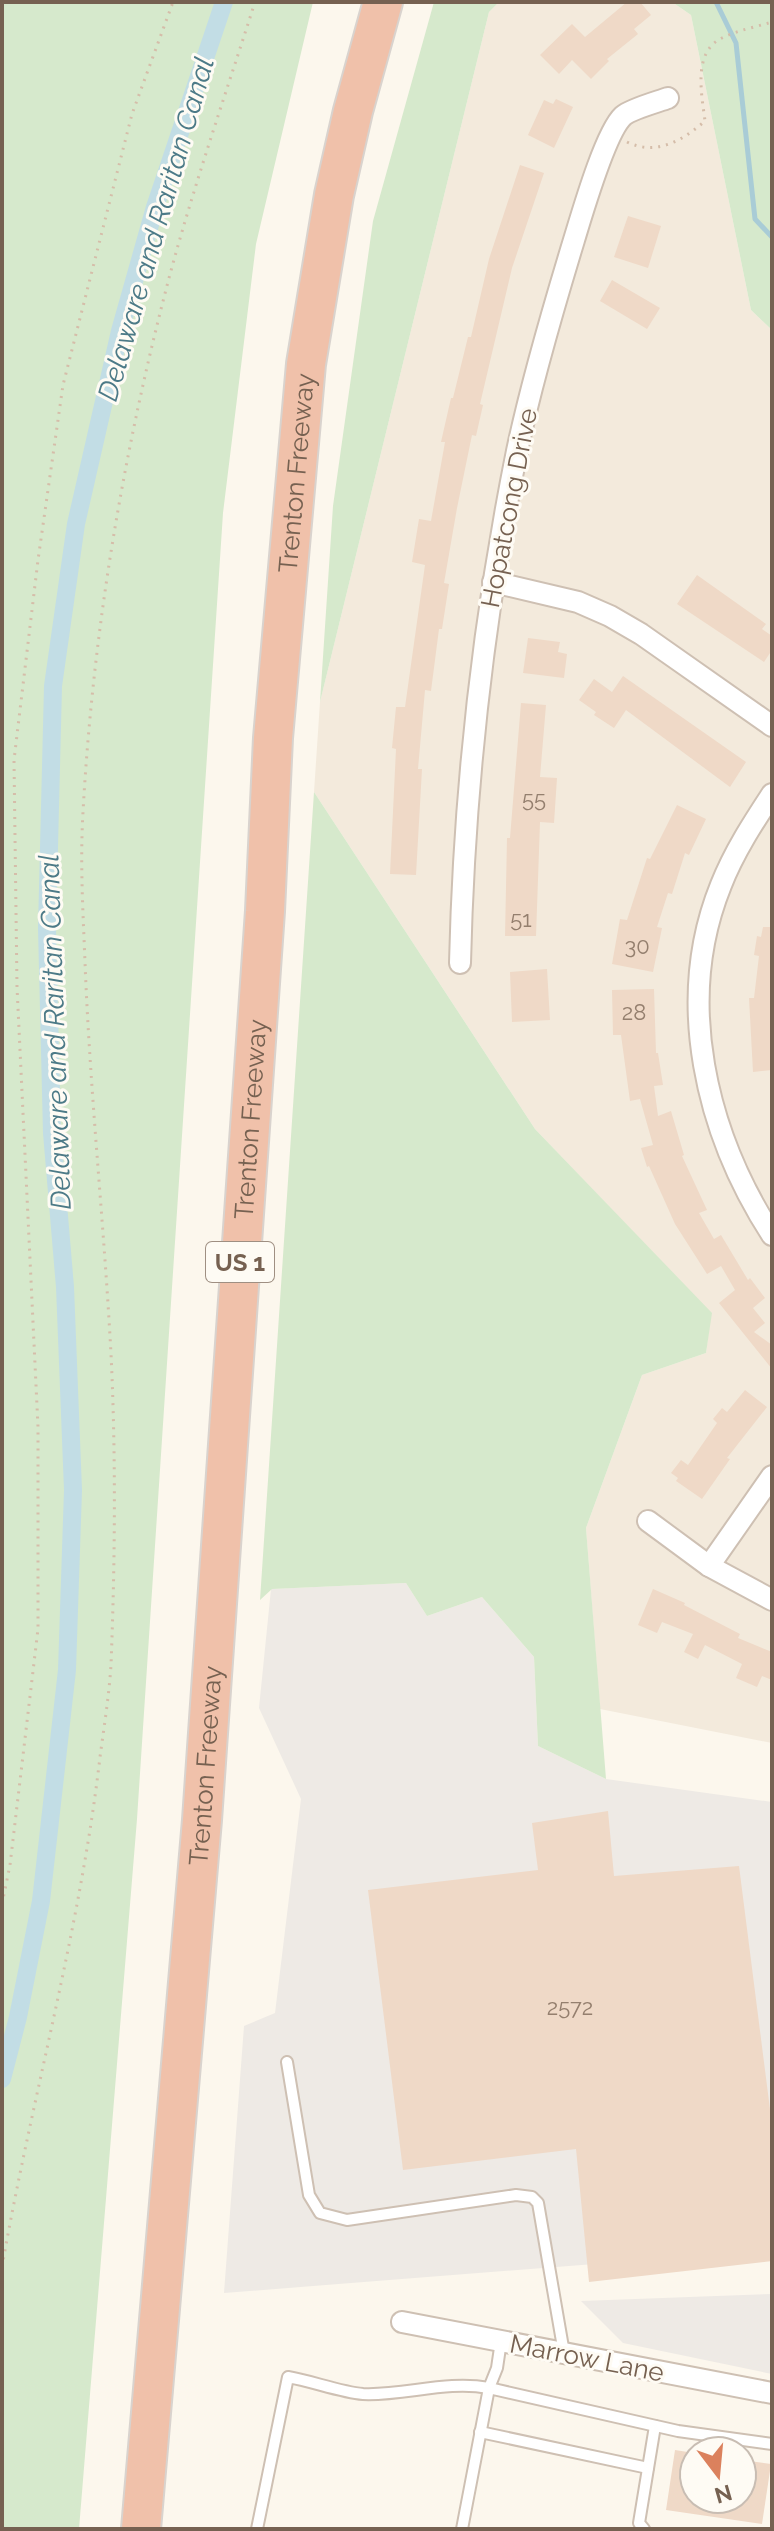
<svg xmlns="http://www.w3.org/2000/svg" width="774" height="2531" viewBox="0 0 774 2531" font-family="Raleway,sans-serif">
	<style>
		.residential { fill: #f3eadc }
		.industrial { fill: #eeeae5 }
		.green { fill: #d6e9cc }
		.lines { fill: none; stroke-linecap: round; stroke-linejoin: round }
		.stream { stroke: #a9ccd6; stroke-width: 5 }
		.canal { stroke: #c2dde5; stroke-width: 18 }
		.building { fill: #efd9c7 }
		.lane-casing { stroke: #cec0b3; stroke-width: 14 }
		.street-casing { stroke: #cec0b3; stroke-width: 24 }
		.highway-casing { stroke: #d9d3ce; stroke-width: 42 }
		.path { stroke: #d5bda9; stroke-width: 3; stroke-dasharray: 2 6; stroke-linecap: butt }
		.lane { stroke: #fff; stroke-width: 10 }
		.street { stroke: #fff; stroke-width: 20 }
		.highway { stroke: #f0c1aa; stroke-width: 38 }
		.labels { text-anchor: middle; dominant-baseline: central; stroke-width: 6; stroke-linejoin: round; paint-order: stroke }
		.number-label { font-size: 22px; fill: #947f6e }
		.shield { fill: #fefbf4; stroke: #9f8f82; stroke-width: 2 }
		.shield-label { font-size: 24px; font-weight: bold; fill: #766151 }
		.street-label { font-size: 26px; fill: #766151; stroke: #fefbf4 }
		.water-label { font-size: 28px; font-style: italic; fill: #4c7a87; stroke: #fefbf4 }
	</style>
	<rect width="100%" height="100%" fill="#fcf7ed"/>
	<polygon class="residential" points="499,2 672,2 691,15 751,310 772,330 772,1743 600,1709 586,1528 642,1375 706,1353 711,1313 535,1129 314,792 320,702 489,12"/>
	<g class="industrial">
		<polygon points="406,1583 427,1616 482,1597 534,1657 538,1746 606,1779 772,1802 772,2250 224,2293 244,2026 275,2013 301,1799 259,1708 271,1589"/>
		<polygon points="772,2294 772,2374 623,2343 581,2301"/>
	</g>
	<g class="green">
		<polygon points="2,2 313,2 256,244 223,513 137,1819 79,2529 2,2529"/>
		<polygon points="434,2 499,2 489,12 320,702 333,506 373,221"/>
		<polygon points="672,2 772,2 772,330 751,310 691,15"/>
		<polygon points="314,792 535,1129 712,1313 706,1353 642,1375 586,1528 606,1779 538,1746 534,1657 482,1597 427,1616 406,1583 272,1589 260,1600"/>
	</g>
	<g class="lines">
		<polyline class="stream" points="716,2 736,43 755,219 772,237"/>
		<polyline class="canal" points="2,2079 18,2017 41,1901 67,1670 73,1490 65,1287 52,1133 47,928 53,686 76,524 120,331 155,207 224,2"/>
	</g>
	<g class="building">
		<polygon points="627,2 640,2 651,15 634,29 638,34 607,59 609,61 591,79 572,60 559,74 540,55 572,24 585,37"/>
		<polygon points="556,99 573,107 554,148 528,135 544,100 553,104"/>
		<polygon points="520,165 544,173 512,268 480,404 483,405 476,436 472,435 457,508 444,583 449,584 442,629 439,629 431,691 425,690 418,769 422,769 416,875 390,874 396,749 392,748 396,707 405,707 425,565 412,562 419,519 431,521 445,442 441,442 451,398 453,398 468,337 471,337 489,259"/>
		<polygon points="628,216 661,226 648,268 614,257"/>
		<polygon points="612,280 660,308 647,329 600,301"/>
		<polygon points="697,575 766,624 762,629 772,636 772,650 764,662 677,604"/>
		<polygon points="528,638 560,642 558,652 567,654 564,678 523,673"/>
		<polygon points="623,676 746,762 730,787 626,710 614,728 594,715 596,712 579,700 594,679 612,692"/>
		<polygon points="521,703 546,705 540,777 557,778 554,823 540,822 536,936 505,936 507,838 510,838"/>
		<polygon points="677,805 706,819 689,855 685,853 672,894 668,893 657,927 662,928 653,972 612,964 620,919 627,920 647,858 650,859"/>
		<polygon points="763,927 772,927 772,1070 753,1072 749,998 754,998 759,956 754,955 757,936 761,937"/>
		<polygon points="547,969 550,1020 512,1022 510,972"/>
		<polygon points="654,989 656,1053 658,1053 663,1085 654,1086 658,1116 671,1111 684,1155 682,1156 707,1210 699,1213 714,1239 721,1235 748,1280 750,1278 765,1298 753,1308 765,1323 754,1332 772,1345 772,1369 719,1303 735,1290 721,1266 707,1274 675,1224 649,1166 647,1167 641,1148 653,1145 640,1099 630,1101 621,1035 613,1035 612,990"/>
		<polygon points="745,1390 767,1407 727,1458 730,1459 702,1499 676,1481 678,1478 671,1473 681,1460 688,1465 717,1423 713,1419 722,1408 727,1412"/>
		<polygon points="653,1589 685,1603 684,1605 740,1634 738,1638 772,1652 772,1680 762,1676 757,1687 736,1678 742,1664 705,1645 698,1659 684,1652 693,1634 662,1622 657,1633 638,1625"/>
		<polygon points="608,1811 614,1876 739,1866 772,2125 772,2261 589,2282 576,2149 403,2170 368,1890 538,1870 532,1823"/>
		<polygon points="675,2450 694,2453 694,2499 742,2499 742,2460 771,2464 762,2524 666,2510"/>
	</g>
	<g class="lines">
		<g class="lane-casing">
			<g id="lane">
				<polyline points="287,2062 309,2195 320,2213 347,2220 516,2195 532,2197 538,2203 564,2353"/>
				<polyline points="480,2432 648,2468"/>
				<path d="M 257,2529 L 288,2377 C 312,2381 340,2392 363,2394 C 404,2396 446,2380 489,2388 L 497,2368 L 501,2341"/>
				<polyline points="462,2529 489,2388 678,2431 772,2444"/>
				<polyline points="644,2529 639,2523 655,2426"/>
			</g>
		</g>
		<g class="street-casing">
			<g id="street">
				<polyline points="493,582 578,602 610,616 641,634 772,726"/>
				<path d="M 772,794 C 753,823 734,852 721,885 C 674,1001 706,1133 772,1235"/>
				<path d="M 460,963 C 464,791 483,620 517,451 C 532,380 553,309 574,240 C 582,214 605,133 623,116 C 631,109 657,102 668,98"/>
				<polyline points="648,1521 709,1566 772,1600"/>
				<polyline points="709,1566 772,1476"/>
				<polyline points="402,2322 772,2393"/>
			</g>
		</g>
		<g class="highway-casing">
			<g id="highway">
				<path id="s1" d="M 141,2529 L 202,1820 L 265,911 L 273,738 L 306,364 L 334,195 L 353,111 L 383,2"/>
			</g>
		</g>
		<g class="path">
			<path d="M 627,142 C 656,156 682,141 705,121 C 702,96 692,52 722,38 C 738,30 756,27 772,22"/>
			<polyline points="2,1904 10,1865 38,1629 38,1427 17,987 14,760 38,560 63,385 132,114 173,2"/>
			<path d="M 2,2267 C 32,2096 80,1930 100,1757 C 104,1727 109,1696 111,1665 C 115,1563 116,1456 111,1354 C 104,1223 90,1093 85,962 C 83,912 80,862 83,812 C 93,631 123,453 169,278 C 194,185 226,93 255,2"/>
		</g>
		<use href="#lane" class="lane"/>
		<use href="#street" class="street"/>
		<use href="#highway" class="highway"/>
	</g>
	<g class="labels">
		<g class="number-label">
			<text x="534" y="799">55</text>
			<text x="521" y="919">51</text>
			<text x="637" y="946">30</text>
			<text x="634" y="1012">28</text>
			<text x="570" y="2007">2572</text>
		</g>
		<rect class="shield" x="206" y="1242" width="68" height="40" rx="6"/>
		<g class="shield-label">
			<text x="240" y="1262">US 1</text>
		</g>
		<g class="street-label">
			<text stroke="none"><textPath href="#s1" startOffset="2062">Trenton Freeway</textPath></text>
			<text transform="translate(509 508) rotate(-79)">Hopatcong Drive</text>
			<text stroke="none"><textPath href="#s1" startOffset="1414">Trenton Freeway</textPath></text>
			<text stroke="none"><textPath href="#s1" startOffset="766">Trenton Freeway</textPath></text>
			<text transform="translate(587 2358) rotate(11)">Marrow Lane</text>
		</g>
		<g class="water-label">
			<text transform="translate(156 229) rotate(-74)">Delaware and Raritan Canal</text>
			<text transform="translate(55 1032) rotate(-92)">Delaware and Raritan Canal</text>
		</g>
	</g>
	<rect width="774" height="2531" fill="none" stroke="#766151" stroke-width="8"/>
	<g transform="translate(718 2475) rotate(164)"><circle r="38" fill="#fefbf4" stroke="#c8bdb3" stroke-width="2"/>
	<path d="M0-6L14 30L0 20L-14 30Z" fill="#db815d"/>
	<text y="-12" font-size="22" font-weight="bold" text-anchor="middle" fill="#766151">N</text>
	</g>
</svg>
